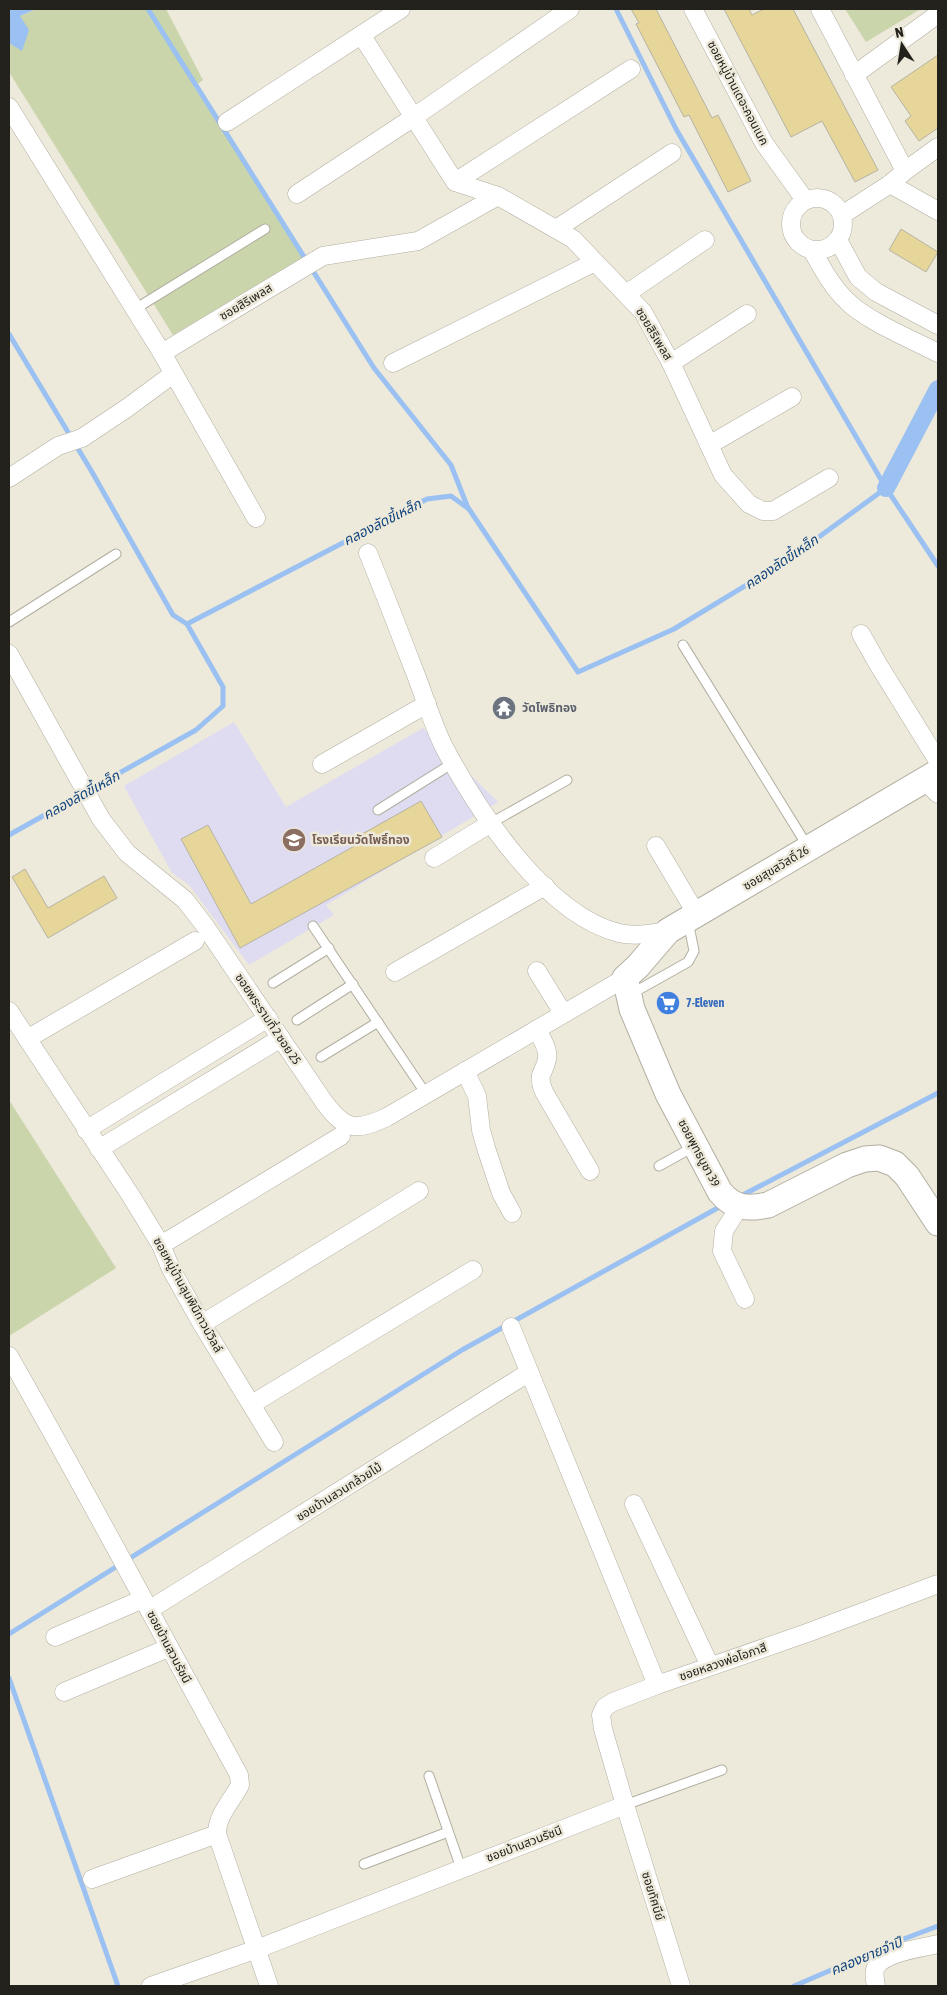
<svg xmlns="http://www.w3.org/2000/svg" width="947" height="1995" viewBox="0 0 947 1995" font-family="'Asap Condensed','Noto Sans Thai',sans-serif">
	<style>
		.education { fill: #dfdcf2 }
		.green { fill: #cad5ac }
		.water { fill: #9ac1f1 }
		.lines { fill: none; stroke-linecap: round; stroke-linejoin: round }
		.stream { stroke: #9ac1f1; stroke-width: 5 }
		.canal { stroke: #9ac1f1; stroke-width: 18 }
		.building { fill: #e6d699; stroke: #b6b3a5 }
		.lane-casing { stroke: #b2afa1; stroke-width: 11 }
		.street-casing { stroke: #b2afa1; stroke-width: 19 }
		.secondary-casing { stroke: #b2afa1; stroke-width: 27 }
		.lane { stroke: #fff; stroke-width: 9 }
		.street { stroke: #fff; stroke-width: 18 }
		.secondary { stroke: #fff; stroke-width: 25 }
		.labels { text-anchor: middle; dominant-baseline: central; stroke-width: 5; stroke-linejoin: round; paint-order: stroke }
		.street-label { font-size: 12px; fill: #23211c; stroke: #ede9db }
		.worship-label { font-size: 12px; font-weight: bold; fill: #5b616d; stroke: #ede9db; text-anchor: start }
		.education-label { font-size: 12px; font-weight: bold; fill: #785e54; stroke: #ede9db; text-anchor: start }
		.shop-label { font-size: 12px; font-weight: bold; fill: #366cbe; stroke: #ede9db; text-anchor: start }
		.water-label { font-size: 14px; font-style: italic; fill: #0e437c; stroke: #ede9db }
	</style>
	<rect width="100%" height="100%" fill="#ede9db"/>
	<polygon class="education" points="234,722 286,807 423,728 498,802 326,905 334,915 249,965 189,885 172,873 124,786"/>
	<g class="green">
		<polygon points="36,9 166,9 203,80 194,87 306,257 173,335 9,72 9,43 22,50 20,16"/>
		<polygon points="845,9 918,9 919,10 866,42"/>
		<polygon points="9,1100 116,1268 9,1336"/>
	</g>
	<polygon class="water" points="9,9 36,9 20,16 29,30 22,51 9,43"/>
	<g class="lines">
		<g class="stream">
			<polyline points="148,9 374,368 451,465 468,508"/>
			<polyline points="616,9 676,129 886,488 938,566"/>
			<polyline points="9,334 92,472 173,615 187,624"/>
			<polyline points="9,835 196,730 223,706 223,687 187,624 427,499 451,496 469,509 578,672 674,629 786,561 886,488"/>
			<polyline points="739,1197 938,1093"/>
			<polyline points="9,1634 462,1350 723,1205"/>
			<polyline points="9,1678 118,1986"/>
			<polyline points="794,1986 901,1940 938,1926"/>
		</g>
		<polyline class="canal" points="886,488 938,389"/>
	</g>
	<g class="building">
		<polygon points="631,9 656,9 712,118 718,115 751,181 728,192 689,115 684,117 636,24 639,23"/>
		<polygon points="724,9 749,9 752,15 764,9 793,9 878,170 855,182 822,121 791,137"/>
		<polygon points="938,55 938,128 919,141 905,121 911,116 891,87"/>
		<polygon points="901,229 938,252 926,272 889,250"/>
		<polygon points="421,801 442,837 240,948 181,839 208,825 251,904 358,844 355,838"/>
		<polygon points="25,869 48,908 104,876 117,898 48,938 12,877"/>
	</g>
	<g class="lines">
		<g class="lane-casing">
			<g id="lane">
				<polyline points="135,309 265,229"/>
				<polyline points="9,622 116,554"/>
				<polyline points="683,645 808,847"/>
				<polyline points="378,810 453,763"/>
				<polyline points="491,823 567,780"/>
				<polyline points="313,926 426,1094"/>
				<polyline points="273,983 329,948"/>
				<polyline points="631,994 688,962 694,951 690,931 685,923"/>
				<polyline points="297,1020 353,984"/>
				<polyline points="321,1057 378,1022"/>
				<polyline points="659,1166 695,1146"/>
				<polyline points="429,1776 461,1868"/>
				<polyline points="625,1805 722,1770"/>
				<polyline points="364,1864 448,1832"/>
			</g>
		</g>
		<g class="street-casing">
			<g id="street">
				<polyline points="693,9 764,143 805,200"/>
				<polyline points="820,9 905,171 890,184 842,215"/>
				<polyline points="362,36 455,182 498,196 573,239 643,312 671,363 723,475 749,504 763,511 773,511 829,478"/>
				<polyline points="854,75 938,14"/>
				<polyline points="9,107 162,353 256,518"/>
				<polyline points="227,122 401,9"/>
				<polyline points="905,171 938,147"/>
				<polyline points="455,182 631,69"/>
				<polyline points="890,184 938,211"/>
				<polyline points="297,194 414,117 570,9"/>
				<circle cx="817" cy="224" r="26"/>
				<polyline points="556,229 672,153"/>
				<polyline points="838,240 858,277 876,292 938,325"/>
				<path d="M 812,250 C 822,268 832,287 847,301 C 865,320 913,340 938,353"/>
				<polyline points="626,294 705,240"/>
				<polyline points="162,353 323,256 418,241 498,196"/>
				<polyline points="393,363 595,262"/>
				<polyline points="671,363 747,314"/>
				<polyline points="709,445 792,397"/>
				<polyline points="9,478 58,446 82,438 127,408 173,374"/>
				<path d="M 368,553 C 384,592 399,631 414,670 C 424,695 432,723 444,747 C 478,811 546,915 619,933 C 636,937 652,933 668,931"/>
				<polyline points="861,634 878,664 938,761"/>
				<path d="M 9,654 L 101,819 L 127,853 L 185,900 L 205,926 L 324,1102 C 345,1130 355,1132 387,1117 L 625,978"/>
				<polyline points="322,764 427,704"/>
				<polyline points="924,780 938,794"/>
				<polyline points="656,846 697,915"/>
				<polyline points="434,858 491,823"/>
				<polyline points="537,971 563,1013"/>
				<polyline points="395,972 545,886"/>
				<polyline points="9,1011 131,1196 161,1245 171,1269 202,1324 274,1442"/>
				<path d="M 537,1029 C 541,1038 549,1049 547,1059 C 544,1076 536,1071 544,1092 L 590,1171"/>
				<polyline points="27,1039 195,941"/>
				<polyline points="465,1071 477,1096 481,1130 486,1148 501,1193 512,1213"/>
				<polyline points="86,1130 268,1018"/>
				<polyline points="99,1149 281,1038"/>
				<polyline points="740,1206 724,1231 722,1251 745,1299"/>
				<polyline points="161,1245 341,1136"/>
				<polyline points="202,1324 419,1191"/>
				<polyline points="511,1327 657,1685"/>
				<path d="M 9,1356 C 88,1494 162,1635 239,1775 L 240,1785 C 231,1802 217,1815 217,1834 L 269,1986"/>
				<polyline points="252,1404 473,1270"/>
				<polyline points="634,1504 710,1666"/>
				<polyline points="149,1610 528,1373"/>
				<polyline points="55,1637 143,1599"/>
				<polyline points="64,1692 168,1648"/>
				<polyline points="92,1879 217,1834"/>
				<polyline points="151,1986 257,1949 625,1805"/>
				<polyline points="681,1986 625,1805 603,1729 601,1715 605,1707 613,1702 657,1685 807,1633 938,1584"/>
				<path d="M 876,1986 C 875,1980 873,1973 876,1967 C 885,1952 922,1948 938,1944"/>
			</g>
		</g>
		<g class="secondary-casing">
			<path id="secondary" d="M 938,772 L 668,931 L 638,966 L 625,978 L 632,1009 L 668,1094 L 720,1192 C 734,1209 748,1209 768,1205 L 847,1165 L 865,1159 L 879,1158 L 895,1164 L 907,1176 L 938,1223"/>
		</g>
		<use href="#lane" class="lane"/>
		<use href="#street" class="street"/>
		<use href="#secondary" class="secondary"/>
	</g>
	<defs>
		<g id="temple-disc" transform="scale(1.25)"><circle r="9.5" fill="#6b7280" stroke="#ede9db"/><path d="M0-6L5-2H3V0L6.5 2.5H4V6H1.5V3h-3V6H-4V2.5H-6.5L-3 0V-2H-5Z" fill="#fff"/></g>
		<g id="school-disc" transform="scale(1.25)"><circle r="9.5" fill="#8d6e63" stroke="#ede9db"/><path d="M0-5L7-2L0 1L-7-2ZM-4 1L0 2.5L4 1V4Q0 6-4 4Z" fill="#fff"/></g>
		<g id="supermarket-disc" transform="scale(1.25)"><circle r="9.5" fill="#3f7fe0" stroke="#ede9db"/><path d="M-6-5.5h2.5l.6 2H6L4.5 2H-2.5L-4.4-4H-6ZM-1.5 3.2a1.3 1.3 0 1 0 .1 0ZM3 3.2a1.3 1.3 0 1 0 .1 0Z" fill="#fff"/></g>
	</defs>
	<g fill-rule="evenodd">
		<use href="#temple-disc" x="504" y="708"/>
		<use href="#school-disc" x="294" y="840"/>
		<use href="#supermarket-disc" x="668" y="1003"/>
	</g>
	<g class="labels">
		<g class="street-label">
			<text transform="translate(738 93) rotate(62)">ซอยหมู่บ้านเดอะคอนเนค</text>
			<text transform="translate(246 302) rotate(-31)">ซอยสิริเพลส</text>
			<text transform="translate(654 334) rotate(59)">ซอยสิริเพลส</text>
			<text transform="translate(776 868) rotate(-31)">ซอยสุขสวัสดิ์ 26</text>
			<text transform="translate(268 1019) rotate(56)">ซอยพระรามที่ 2 ซอย 25</text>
			<text transform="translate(699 1153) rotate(62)">ซอยพุทธบูชา 39</text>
			<text transform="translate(188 1295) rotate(61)">ซอยหมู่บ้านลุมพินีทาวน์วิลล์</text>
			<text transform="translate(339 1492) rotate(-32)">ซอยบ้านสวนกล้วยไม้</text>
			<text transform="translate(169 1647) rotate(62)">ซอยบ้านสวนรัชนี</text>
			<text transform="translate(723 1662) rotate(-19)">ซอยหลวงพ่อโอภาสี</text>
			<text transform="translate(524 1844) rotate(-21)">ซอยบ้านสวนรัชนี</text>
			<text transform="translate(653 1896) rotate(73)">ซอยทัศนีย์</text>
		</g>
		<g class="worship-label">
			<text x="522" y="708">วัดโพธิทอง</text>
		</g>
		<g class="education-label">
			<text x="312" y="840">โรงเรียนวัดโพธิ์ทอง</text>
		</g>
		<g class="shop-label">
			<text x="686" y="1003">7-Eleven</text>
		</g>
		<g class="water-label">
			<text transform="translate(382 522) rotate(-27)">คลองลัดขี้เหล็ก</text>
			<text transform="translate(781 562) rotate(-34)">คลองลัดขี้เหล็ก</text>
			<text transform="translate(81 795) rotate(-29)">คลองลัดขี้เหล็ก</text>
			<text transform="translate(866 1956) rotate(-23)">คลองยายจำปี</text>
		</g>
	</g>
	<rect width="947" height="1995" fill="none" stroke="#23211c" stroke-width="20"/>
	<g transform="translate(902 45) rotate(348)" stroke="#ede9db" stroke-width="4" paint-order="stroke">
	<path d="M0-4L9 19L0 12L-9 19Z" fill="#23211c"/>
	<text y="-8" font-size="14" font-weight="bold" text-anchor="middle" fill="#23211c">N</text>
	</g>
</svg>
